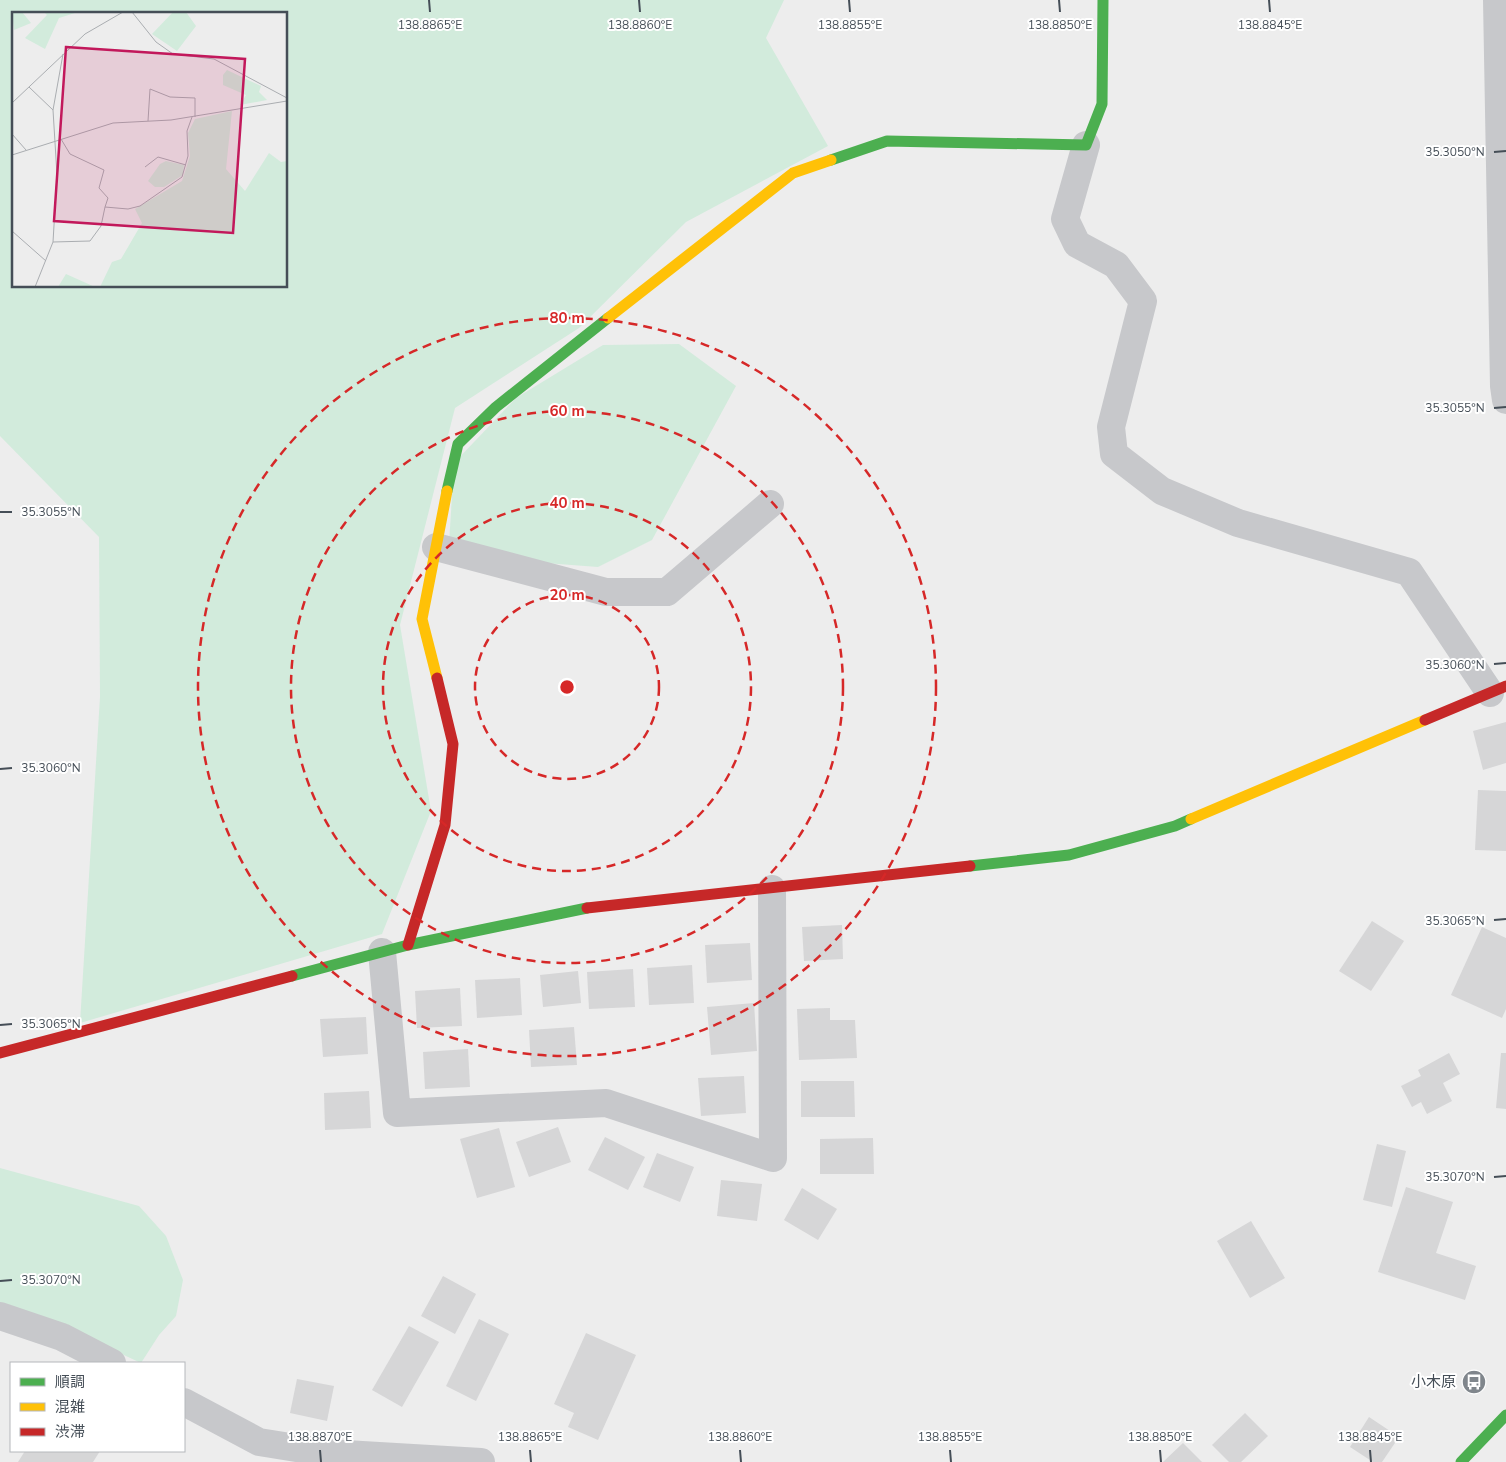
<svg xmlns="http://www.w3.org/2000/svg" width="1506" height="1462" viewBox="0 0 1506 1462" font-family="'Nunito Sans','Noto Sans JP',sans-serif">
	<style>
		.green { fill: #d2ebdc; fill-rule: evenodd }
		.building { fill: #d6d6d7 }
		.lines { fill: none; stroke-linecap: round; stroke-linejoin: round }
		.street { stroke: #c7c8cb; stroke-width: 28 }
		.fast { stroke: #4caf50; stroke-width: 11 }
		.slow { stroke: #ffc107; stroke-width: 11 }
		.jam { stroke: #c62828; stroke-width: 11 }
		.ticks { fill: none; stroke: #454e57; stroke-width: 2 }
		.ring { fill: none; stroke: #d62828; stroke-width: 2.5; stroke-dasharray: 9 6 }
		.labels { text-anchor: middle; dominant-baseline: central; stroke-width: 4; stroke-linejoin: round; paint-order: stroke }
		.poi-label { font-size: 15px; fill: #454e57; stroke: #fff; text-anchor: end }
		.inset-road { fill: none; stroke: #aaadb1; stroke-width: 1 }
		.view { fill: #c2185b; fill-opacity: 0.15; stroke: #c2185b; stroke-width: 2.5 }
		.inset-edge { fill: none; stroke: #454e57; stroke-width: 2.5 }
		.ticks-label { font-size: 12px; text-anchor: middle; fill: #454e57; stroke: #fff; stroke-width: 4; stroke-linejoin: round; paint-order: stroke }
		.centre { fill: #d62828; stroke: #fff; stroke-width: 2.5 }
		.ring-label { font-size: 15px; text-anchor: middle; font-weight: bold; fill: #d62828; stroke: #fff; stroke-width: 4; stroke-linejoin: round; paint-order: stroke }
	</style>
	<rect width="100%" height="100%" fill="#ededed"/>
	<g class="green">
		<path d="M 0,0 L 784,0 L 766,38 L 828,146 L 686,222 L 579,328 L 455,408 L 400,625 L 431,811 L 382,934 L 80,1023 L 100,697 L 99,537 L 0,436 ZM 14,14 L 286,14 L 286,286 L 14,286 Z"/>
		<polygon points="679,344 736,386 652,540 598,567 532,562 449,544 454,463 516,398 603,345"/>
		<polygon points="0,1168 139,1206 166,1236 183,1280 176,1316 159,1335 141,1363 55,1323 0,1303"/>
	</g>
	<g class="building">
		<polygon points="1506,722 1506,763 1483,770 1473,731"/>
		<polygon points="1478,790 1506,791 1506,851 1475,850"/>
		<polygon points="1372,921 1404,941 1371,991 1339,971"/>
		<polygon points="842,925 843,959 804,961 802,927"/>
		<polygon points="1482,927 1506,938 1506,1009 1502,1018 1451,995"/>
		<polygon points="750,943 752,980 707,983 705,945"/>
		<polygon points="692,965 694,1003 649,1005 647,968"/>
		<polygon points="633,969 635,1007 589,1009 587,972"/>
		<polygon points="578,971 581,1003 543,1007 540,975"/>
		<polygon points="520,978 522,1015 477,1018 475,980"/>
		<polygon points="460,988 462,1026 417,1028 415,991"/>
		<polygon points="754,1003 757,1051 711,1055 707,1007"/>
		<polygon points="830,1008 830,1020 855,1020 857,1058 799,1060 797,1009"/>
		<polygon points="366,1017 368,1054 323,1057 320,1019"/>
		<polygon points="574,1027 577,1065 531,1067 529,1030"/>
		<polygon points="468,1049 470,1087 425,1089 423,1052"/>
		<polygon points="1449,1053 1460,1074 1443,1083 1452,1101 1427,1114 1421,1102 1412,1107 1401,1086 1421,1076 1418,1070"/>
		<polygon points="1501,1053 1506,1053 1506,1109 1496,1108"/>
		<polygon points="744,1076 746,1113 701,1116 698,1078"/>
		<polygon points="801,1081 854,1081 855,1117 801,1117"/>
		<polygon points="369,1091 371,1128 325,1130 324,1093"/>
		<polygon points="558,1127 571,1162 529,1177 516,1142"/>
		<polygon points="499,1128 515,1187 477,1198 460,1139"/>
		<polygon points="605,1137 645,1157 628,1190 588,1170"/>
		<polygon points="873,1138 874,1174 820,1174 820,1139"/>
		<polygon points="1377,1144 1406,1151 1392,1207 1363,1200"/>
		<polygon points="657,1153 694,1167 680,1202 643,1187"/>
		<polygon points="721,1180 762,1184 757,1221 717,1216"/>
		<polygon points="1406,1187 1453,1202 1436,1253 1476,1266 1465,1300 1378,1272"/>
		<polygon points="802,1188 837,1209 818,1240 784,1220"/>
		<polygon points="1251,1221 1285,1278 1250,1298 1217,1241"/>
		<polygon points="443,1276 476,1294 455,1334 421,1316"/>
		<polygon points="479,1319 509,1334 476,1401 446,1386"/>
		<polygon points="409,1326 439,1342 402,1407 372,1390"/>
		<polygon points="586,1333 636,1355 598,1440 568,1427 574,1413 554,1404"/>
		<polygon points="297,1379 334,1386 327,1421 290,1413"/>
		<polygon points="1245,1413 1268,1436 1241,1462 1229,1462 1212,1445"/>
		<polygon points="1369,1417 1399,1437 1382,1462 1373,1462 1350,1447"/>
		<polygon points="1183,1443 1202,1462 1163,1462"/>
		<polygon points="25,1451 100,1451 93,1462 18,1462"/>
	</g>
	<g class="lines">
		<g class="street">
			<polyline points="1497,0 1504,386 1506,400"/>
			<polyline points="1086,145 1065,219 1077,244 1116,265 1143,301 1111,427 1114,454 1162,491 1238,523 1409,572 1490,693"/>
			<polyline points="436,547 606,592 667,592 770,504"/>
			<polyline points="382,952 397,1113 606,1103 773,1158 772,889"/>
			<polyline points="0,1316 62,1337 112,1363"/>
			<polyline points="184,1402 259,1442 328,1453 481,1462"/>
		</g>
		<g class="fast">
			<polyline points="831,160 887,141 1086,145 1102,104 1103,0"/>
			<polyline points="447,491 458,444 496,407 608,318"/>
			<polyline points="970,866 1069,855 1175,826 1191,819"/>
			<polyline points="292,976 408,945 587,908"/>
			<polyline points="1461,1462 1506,1415"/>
		</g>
		<g class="slow">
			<polyline points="608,318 793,173 831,160"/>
			<polyline points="437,678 422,619 447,491"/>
			<polyline points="1191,819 1425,720"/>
		</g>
		<g class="jam">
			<polyline points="1425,720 1506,686"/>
			<polyline points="587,908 970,866"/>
			<polyline points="408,945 445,825 453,744 437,678"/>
			<polyline points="0,1053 292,976"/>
		</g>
	</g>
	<path class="ticks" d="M 429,0 L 430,12M 639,0 L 640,12M 849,0 L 850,12M 1059,0 L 1060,12M 1269,0 L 1270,12M 1494,152 L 1506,151M 1494,408 L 1506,407M 0,512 L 12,512M 1494,664 L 1506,663M 0,769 L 12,768M 1494,920 L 1506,919M 0,1025 L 12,1024M 1494,1177 L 1506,1176M 0,1281 L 12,1280M 320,1450 L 321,1462M 530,1450 L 531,1462M 740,1450 L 741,1462M 950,1450 L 951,1462M 1160,1450 L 1161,1462M 1370,1450 L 1371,1462"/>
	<g class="ring">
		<circle cx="567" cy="687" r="92"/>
		<circle cx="567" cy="687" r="184"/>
		<circle cx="567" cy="687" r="276"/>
		<circle cx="567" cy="687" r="369"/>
	</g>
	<defs>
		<g id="bus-disc" transform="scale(1.25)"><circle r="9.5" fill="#80868c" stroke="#fff"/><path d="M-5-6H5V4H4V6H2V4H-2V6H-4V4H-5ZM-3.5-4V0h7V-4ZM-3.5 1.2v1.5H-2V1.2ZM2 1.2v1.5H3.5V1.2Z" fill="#fff"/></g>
	</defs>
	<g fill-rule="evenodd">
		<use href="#bus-disc" x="1474" y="1382"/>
	</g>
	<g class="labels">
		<g class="poi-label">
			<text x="1456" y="1382">小木原</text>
		</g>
	</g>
	<g transform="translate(12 12)">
		<rect width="275" height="275" fill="#ededed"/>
		<path d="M 0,0 L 10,0 L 19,11 L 2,18 ZM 32,0 L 66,0 L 47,6 L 33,37 L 13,26 L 35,3 ZM 161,0 L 174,0 L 184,14 L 165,39 L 140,22 ZM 215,58 L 249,74 L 247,80 L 255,88 L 228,93 L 234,83 L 211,73 L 211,63 ZM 220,99 L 214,157 L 233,179 L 257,141 L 269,150 L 275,149 L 275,275 L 88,275 L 100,250 L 109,247 L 130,211 L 123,197 L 170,169 L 178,144 L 176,121 L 183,107 ZM 154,149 L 172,153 L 171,163 L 152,175 L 143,175 L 136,169 L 148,152 ZM 54,262 L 83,275 L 46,275 Z" fill="#d2ebdc"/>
		<path class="inset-road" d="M 120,0 L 144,30 L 161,42 L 202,47 L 275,86M 17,75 L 41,98M 0,91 L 73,22 L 111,0M 136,109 L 138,77 L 158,85 L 183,86 L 183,105M 0,122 L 14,138M 49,127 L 58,142 L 92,158 L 87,176 L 96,186 L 93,195M 0,143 L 101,111 L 159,108 L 275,89M 133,155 L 146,145 L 174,153M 0,219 L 34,249M 41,230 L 78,229 L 89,214 L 93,195 L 116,197 L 128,194 L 170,165 L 176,144 L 175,119 L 180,105M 23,275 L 41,230 L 45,163 L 41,98 L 51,42"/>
		<path class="view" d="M 54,35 L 233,47 L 221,221 L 42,209 Z"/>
		<rect width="275" height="275" class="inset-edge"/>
	</g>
	<g class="ticks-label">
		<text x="430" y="29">138.8865°E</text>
		<text x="640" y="29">138.8860°E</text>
		<text x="850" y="29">138.8855°E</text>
		<text x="1060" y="29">138.8850°E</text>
		<text x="1270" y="29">138.8845°E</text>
		<text x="1455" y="156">35.3050°N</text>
		<text x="1455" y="412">35.3055°N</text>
		<text x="51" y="516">35.3055°N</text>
		<text x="1455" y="669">35.3060°N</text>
		<text x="51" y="772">35.3060°N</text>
		<text x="1455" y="925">35.3065°N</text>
		<text x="51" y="1028">35.3065°N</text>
		<text x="1455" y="1181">35.3070°N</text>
		<text x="51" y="1284">35.3070°N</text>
		<text x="320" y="1441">138.8870°E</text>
		<text x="530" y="1441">138.8865°E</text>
		<text x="740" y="1441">138.8860°E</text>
		<text x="950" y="1441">138.8855°E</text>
		<text x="1160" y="1441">138.8850°E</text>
		<text x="1370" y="1441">138.8845°E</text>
	</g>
	<circle cx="567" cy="687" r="8" class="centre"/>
	<g class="ring-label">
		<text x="567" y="323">80 m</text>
		<text x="567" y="416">60 m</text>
		<text x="567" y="508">40 m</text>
		<text x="567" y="600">20 m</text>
	</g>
	<rect x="10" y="1362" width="175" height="90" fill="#ffffff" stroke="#b5b8bc"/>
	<rect x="20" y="1378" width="25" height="8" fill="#4caf50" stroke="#b5b8bc"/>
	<text x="55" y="1387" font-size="15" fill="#454e57">順調</text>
	<rect x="20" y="1403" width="25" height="8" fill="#ffc107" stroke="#b5b8bc"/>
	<text x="55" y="1412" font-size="15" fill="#454e57">混雑</text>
	<rect x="20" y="1428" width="25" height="8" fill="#c62828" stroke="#b5b8bc"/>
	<text x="55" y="1437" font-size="15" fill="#454e57">渋滞</text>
</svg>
